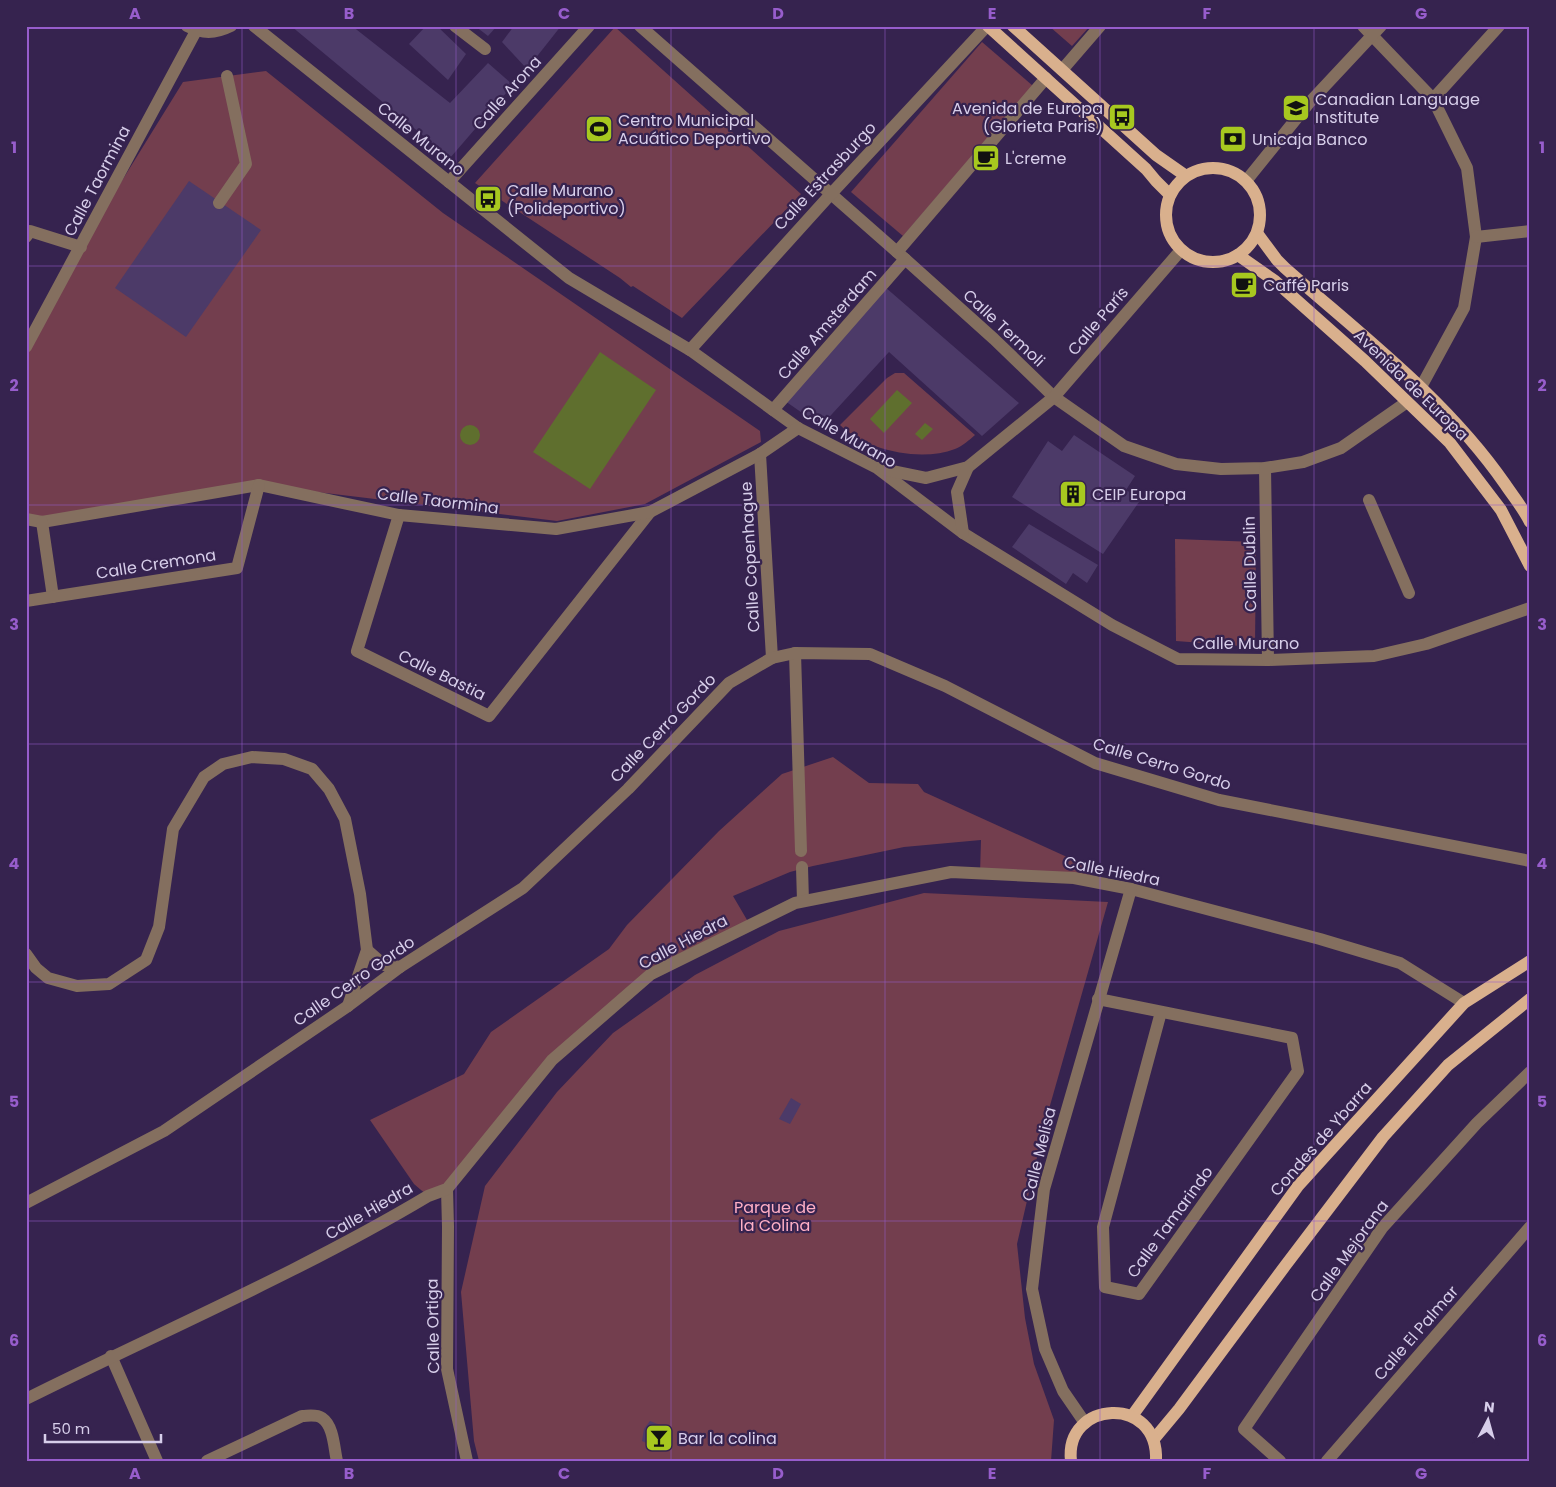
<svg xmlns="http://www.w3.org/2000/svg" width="1556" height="1487" viewBox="0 0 1556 1487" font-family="Poppins,sans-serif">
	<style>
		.green { fill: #733e4e }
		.water { fill: #5f6f2e }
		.building { fill: #4c3a68 }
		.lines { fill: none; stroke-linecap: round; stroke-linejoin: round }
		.minor { stroke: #846f5f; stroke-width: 12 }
		.major { stroke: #d9b08d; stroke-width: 12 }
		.grid { fill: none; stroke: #975dcc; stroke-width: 1; stroke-opacity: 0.55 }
		.labels { text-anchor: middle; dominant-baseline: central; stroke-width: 4.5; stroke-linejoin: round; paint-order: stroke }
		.street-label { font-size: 16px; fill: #d7ceea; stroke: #36234f }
		.poi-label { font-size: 16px; fill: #d7ceea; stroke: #36234f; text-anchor: start }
		.park-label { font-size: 16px; fill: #ffafc5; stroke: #36234f }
		.neatline { fill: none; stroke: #975dcc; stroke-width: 2 }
		.grid-label { font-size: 16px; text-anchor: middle; font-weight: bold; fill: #975dcc }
	</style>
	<rect width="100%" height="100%" fill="#36234f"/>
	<g class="green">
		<polygon points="1049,26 1090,26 1072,46"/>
		<polygon points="615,27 801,194 682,318 633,286 631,287 620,278 475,183"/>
		<polygon points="982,42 1033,86 903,236 851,192"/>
		<polygon points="266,71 443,213 760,431 761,442 645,504 557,521 259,485 42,522 26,515 26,347 81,247 183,82"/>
		<path d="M 895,373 L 904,373 L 975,435 C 969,440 963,446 955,449 C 921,462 867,451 840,425 L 887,378 Z"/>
		<polygon points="1175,539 1256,542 1255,647 1176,641"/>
		<polygon points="833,757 869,783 918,784 924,792 1089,867 1093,881 980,874 981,840 904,847 813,866 790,872 733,896 750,925 651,974 552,1060 447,1189 428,1196 414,1184 370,1120 464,1074 491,1032 609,949 627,925 719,831 782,774"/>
		<polygon points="924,893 1108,902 1045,1123 1017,1244 1025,1318 1034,1364 1054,1420 1051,1461 479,1461 474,1441 461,1292 485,1186 557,1092 613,1033 695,975 779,931"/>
	</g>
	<g class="water">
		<polygon points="600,352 656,390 590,489 533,452"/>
		<polygon points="897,390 912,403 884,433 870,419"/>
		<polygon points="925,423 933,429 922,440 915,434"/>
		<circle cx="470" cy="435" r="10"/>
	</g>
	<g class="building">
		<polygon points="291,26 352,26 450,103 488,63 513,85 450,158"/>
		<polygon points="426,26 437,26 466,54 448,80 409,44"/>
		<polygon points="475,26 497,26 488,36"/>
		<polygon points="514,26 561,26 527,69 502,42"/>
		<polygon points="189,181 261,230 186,337 115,288"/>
		<polygon points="885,287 1019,403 982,436 889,352 821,426 785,401"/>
		<polygon points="1074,435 1135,476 1126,490 1141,499 1103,554 1012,497 1048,441 1062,451"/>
		<polygon points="1029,524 1098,565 1087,583 1073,573 1066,584 1012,547"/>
		<polygon points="791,1098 801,1104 790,1124 779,1119"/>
		<polygon points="650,1421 665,1427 657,1448 642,1441 644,1429"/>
	</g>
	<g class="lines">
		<g class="minor">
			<path d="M 187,26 C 202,34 215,34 231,26"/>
			<polyline points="254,26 569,278 690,350 798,428 877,468 963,533 1112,625 1178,659 1268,660 1374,656 1426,644 1530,608"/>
			<polyline points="455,26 485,49"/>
			<polyline points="640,26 905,259 994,339 1054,397 1124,446 1176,464 1221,469 1265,468 1303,462 1341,448 1407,402"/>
			<polyline points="1363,26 1433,99 1467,168 1476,237 1464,308 1421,387"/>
			<polyline points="1062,70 1100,26"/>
			<polyline points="1433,99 1499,26"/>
			<polyline points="1246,181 1309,103 1381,26"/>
			<polyline points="449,182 589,26"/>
			<polyline points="219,203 246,164 227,76"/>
			<polyline points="26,237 30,231 81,247"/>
			<polyline points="1476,237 1530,231"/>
			<polyline points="897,252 1046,78"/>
			<polyline points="26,347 196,31"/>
			<polyline points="690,350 830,195 987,26"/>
			<polyline points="773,410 905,259"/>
			<polyline points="760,454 772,658"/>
			<polyline points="1265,468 1268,660"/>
			<polyline points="882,469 926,478 968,467 1054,397 1181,250"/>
			<polyline points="1369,500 1409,593"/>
			<polyline points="399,515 357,651 489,716 650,512"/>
			<polyline points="26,519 42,522 259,485 399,515 556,529 650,512 760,454 798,428"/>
			<polyline points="42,522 53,597"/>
			<polyline points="963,533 957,492 968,467"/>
			<polyline points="26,601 237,568 259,485"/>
			<polyline points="795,653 801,851"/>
			<polyline points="802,867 803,901"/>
			<polyline points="367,950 384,965 400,967"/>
			<polyline points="26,954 36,968 48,978 77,986 109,984 146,960 159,927 173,829 204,777 223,764 252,757 284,759 312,769 329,789 345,819 360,894 367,950 348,1006"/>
			<polyline points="1098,999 1292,1038 1298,1071 1139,1294 1105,1287 1103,1227 1161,1012"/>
			<polyline points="447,1189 448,1227 447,1369 467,1461"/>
			<polyline points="26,1203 164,1131 348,1006 400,967 523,888 628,789 729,683 772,658 795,653 870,654 945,686 1095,763 1219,800 1530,861"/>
			<polyline points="111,1356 157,1461"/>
			<path d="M 26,1399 C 160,1332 299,1273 428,1196 L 447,1189 L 552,1060 L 651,974 L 795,903 L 951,872 L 1074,878 L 1131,889 L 1320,939 L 1400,963 L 1464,1003"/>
			<polyline points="1085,1423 1063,1391 1045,1349 1032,1289 1044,1189 1131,889"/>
			<path d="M 207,1461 L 302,1416 C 308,1416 316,1414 322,1418 C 334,1426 334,1449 337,1461"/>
			<polyline points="1280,1461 1244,1429 1382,1228 1477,1123 1530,1072"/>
			<polyline points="1327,1461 1530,1227"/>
		</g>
		<g class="major">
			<polyline points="988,26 1146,169 1156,181 1170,195"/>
			<polyline points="1013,26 1156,155 1186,176"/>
			<circle cx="1213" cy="215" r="47"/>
			<path d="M 1257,233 L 1277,260 L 1285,268 C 1361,335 1446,399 1505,484 C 1513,496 1523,508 1530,522"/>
			<polyline points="1238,255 1275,281 1365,361 1450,443 1501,510 1530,566"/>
			<polyline points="1132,1416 1298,1186 1464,1003 1530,961"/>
			<polyline points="1154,1439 1179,1409 1285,1266 1383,1137 1448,1065 1530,999"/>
			<path d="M 1071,1461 C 1064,1400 1159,1394 1156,1461"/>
		</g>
	</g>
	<path class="grid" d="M 242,26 L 242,1461M 456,26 L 456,1461M 671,26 L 671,1461M 885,26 L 885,1461M 1100,26 L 1100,1461M 1314,26 L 1314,1461M 26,266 L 1530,266M 26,505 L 1530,505M 26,744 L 1530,744M 26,982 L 1530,982M 26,1221 L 1530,1221"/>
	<defs>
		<g id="school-square" transform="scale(1.4375)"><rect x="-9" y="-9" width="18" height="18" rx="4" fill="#a7c81f" stroke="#36234f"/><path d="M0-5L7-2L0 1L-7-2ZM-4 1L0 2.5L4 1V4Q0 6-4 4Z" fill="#111"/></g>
		<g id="bus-square" transform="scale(1.4375)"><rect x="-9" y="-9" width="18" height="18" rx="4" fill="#a7c81f" stroke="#36234f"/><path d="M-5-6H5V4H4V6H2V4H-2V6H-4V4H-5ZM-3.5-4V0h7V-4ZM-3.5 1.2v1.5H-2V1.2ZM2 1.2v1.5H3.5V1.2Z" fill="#111"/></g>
		<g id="stadium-square" transform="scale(1.4375)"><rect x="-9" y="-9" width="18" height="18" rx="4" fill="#a7c81f" stroke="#36234f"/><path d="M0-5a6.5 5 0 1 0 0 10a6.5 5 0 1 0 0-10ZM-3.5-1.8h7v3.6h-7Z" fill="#111"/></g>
		<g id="bank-square" transform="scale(1.4375)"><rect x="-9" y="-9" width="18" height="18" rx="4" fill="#a7c81f" stroke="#36234f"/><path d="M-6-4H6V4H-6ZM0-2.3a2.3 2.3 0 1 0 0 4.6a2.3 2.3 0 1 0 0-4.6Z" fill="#111"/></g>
		<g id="cafe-square" transform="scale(1.4375)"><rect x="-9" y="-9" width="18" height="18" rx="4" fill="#a7c81f" stroke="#36234f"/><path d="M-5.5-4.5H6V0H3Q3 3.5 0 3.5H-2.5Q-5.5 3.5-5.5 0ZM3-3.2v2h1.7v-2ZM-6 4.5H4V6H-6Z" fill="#111"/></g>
		<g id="building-square" transform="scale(1.4375)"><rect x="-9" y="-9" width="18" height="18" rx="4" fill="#a7c81f" stroke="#36234f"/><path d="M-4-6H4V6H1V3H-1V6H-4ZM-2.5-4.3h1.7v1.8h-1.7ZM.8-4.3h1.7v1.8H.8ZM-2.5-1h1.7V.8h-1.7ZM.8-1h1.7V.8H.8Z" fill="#111"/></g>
		<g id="bar-square" transform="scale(1.4375)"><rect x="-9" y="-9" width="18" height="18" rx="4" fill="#a7c81f" stroke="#36234f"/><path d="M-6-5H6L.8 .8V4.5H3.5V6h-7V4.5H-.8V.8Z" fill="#111"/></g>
	</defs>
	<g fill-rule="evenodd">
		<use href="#school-square" x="1296" y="108"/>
		<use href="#bus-square" x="1122" y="117"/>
		<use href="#stadium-square" x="599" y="129"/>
		<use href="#bank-square" x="1233" y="139"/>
		<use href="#cafe-square" x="986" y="158"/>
		<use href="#bus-square" x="488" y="199"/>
		<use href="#cafe-square" x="1244" y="285"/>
		<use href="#building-square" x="1073" y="494"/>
		<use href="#bar-square" x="659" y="1438"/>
	</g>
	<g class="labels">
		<g class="street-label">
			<text transform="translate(507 93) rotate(-48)">Calle Arona</text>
			<text transform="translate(421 139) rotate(39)">Calle Murano</text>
			<text transform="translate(825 176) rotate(-47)">Calle Estrasburgo</text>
			<text transform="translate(97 181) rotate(-62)">Calle Taormina</text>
			<text transform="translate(1098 321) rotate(-50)">Calle París</text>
			<text transform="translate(827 324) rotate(-49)">Calle Amsterdam</text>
			<text transform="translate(1004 328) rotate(43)">Calle Termoli</text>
			<text transform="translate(1411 385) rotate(44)">Avenida de Europa</text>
			<text transform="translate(849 437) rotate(30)">Calle Murano</text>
			<text transform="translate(438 501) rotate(7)">Calle Taormina</text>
			<text transform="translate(750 557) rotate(-93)">Calle Copenhague</text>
			<text transform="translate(156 564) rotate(-9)">Calle Cremona</text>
			<text transform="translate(1250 564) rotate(-91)">Calle Dublin</text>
			<text x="1246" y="643">Calle Murano</text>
			<text transform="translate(442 675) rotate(26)">Calle Bastia</text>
			<text transform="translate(663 728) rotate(-46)">Calle Cerro Gordo</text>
			<text transform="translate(1162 764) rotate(17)">Calle Cerro Gordo</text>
			<text transform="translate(1112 871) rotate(11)">Calle Hiedra</text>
			<text transform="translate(683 942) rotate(-28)">Calle Hiedra</text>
			<text transform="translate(354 981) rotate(-35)">Calle Cerro Gordo</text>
			<text transform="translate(1321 1139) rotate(-49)">Condes de Ybarra</text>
			<text transform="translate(1039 1154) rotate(-76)">Calle Melisa</text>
			<text transform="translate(369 1211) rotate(-30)">Calle Hiedra</text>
			<text transform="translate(1170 1222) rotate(-54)">Calle Tamarindo</text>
			<text transform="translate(1349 1251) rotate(-54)">Calle Mejorana</text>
			<text transform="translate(433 1326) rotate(-91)">Calle Ortiga</text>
			<text transform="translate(1416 1333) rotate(-49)">Calle El Palmar</text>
		</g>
		<g class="poi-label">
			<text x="1315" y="99">Canadian Language<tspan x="1315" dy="18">Institute</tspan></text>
			<text x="1103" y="108" text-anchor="end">Avenida de Europa<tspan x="1103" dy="18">(Glorieta Paris)</tspan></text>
			<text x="618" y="120">Centro Municipal<tspan x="618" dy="18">Acuático Deportivo</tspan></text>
			<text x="1252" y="139">Unicaja Banco</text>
			<text x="1005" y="158">L'creme</text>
			<text x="507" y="190">Calle Murano<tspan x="507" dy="18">(Polideportivo)</tspan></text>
			<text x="1263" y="285">Caffé Paris</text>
			<text x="1092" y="494">CEIP Europa</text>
			<text x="678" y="1438">Bar la colina</text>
		</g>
		<g class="park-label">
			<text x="775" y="1207">Parque de<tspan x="775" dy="18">la Colina</tspan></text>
		</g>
	</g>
	<rect width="1556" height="1487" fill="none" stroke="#36234f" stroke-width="55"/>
	<g transform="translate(1488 1420) rotate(6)" stroke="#36234f" stroke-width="4" paint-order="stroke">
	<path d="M0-4L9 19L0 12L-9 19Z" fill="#d7ceea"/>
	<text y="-8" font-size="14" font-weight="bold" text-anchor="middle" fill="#d7ceea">N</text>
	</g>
	<path d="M45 1434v8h116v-8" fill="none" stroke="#d7ceea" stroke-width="2.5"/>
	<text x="52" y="1434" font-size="15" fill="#d7ceea" stroke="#36234f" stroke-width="4" paint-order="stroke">50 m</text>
	<rect x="28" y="28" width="1500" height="1432" class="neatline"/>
	<g class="grid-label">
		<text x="135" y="19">A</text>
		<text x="349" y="19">B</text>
		<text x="564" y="19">C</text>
		<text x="778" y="19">D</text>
		<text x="992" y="19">E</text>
		<text x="1207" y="19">F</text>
		<text x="1421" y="19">G</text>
		<text x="14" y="153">1</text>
		<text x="1542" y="153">1</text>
		<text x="14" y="391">2</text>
		<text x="1542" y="391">2</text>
		<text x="14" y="630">3</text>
		<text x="1542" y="630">3</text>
		<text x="14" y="869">4</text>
		<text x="1542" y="869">4</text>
		<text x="14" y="1107">5</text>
		<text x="1542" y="1107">5</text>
		<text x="14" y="1346">6</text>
		<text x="1542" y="1346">6</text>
		<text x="135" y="1479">A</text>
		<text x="349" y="1479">B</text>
		<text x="564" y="1479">C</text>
		<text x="778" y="1479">D</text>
		<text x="992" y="1479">E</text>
		<text x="1207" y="1479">F</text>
		<text x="1421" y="1479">G</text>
	</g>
</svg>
